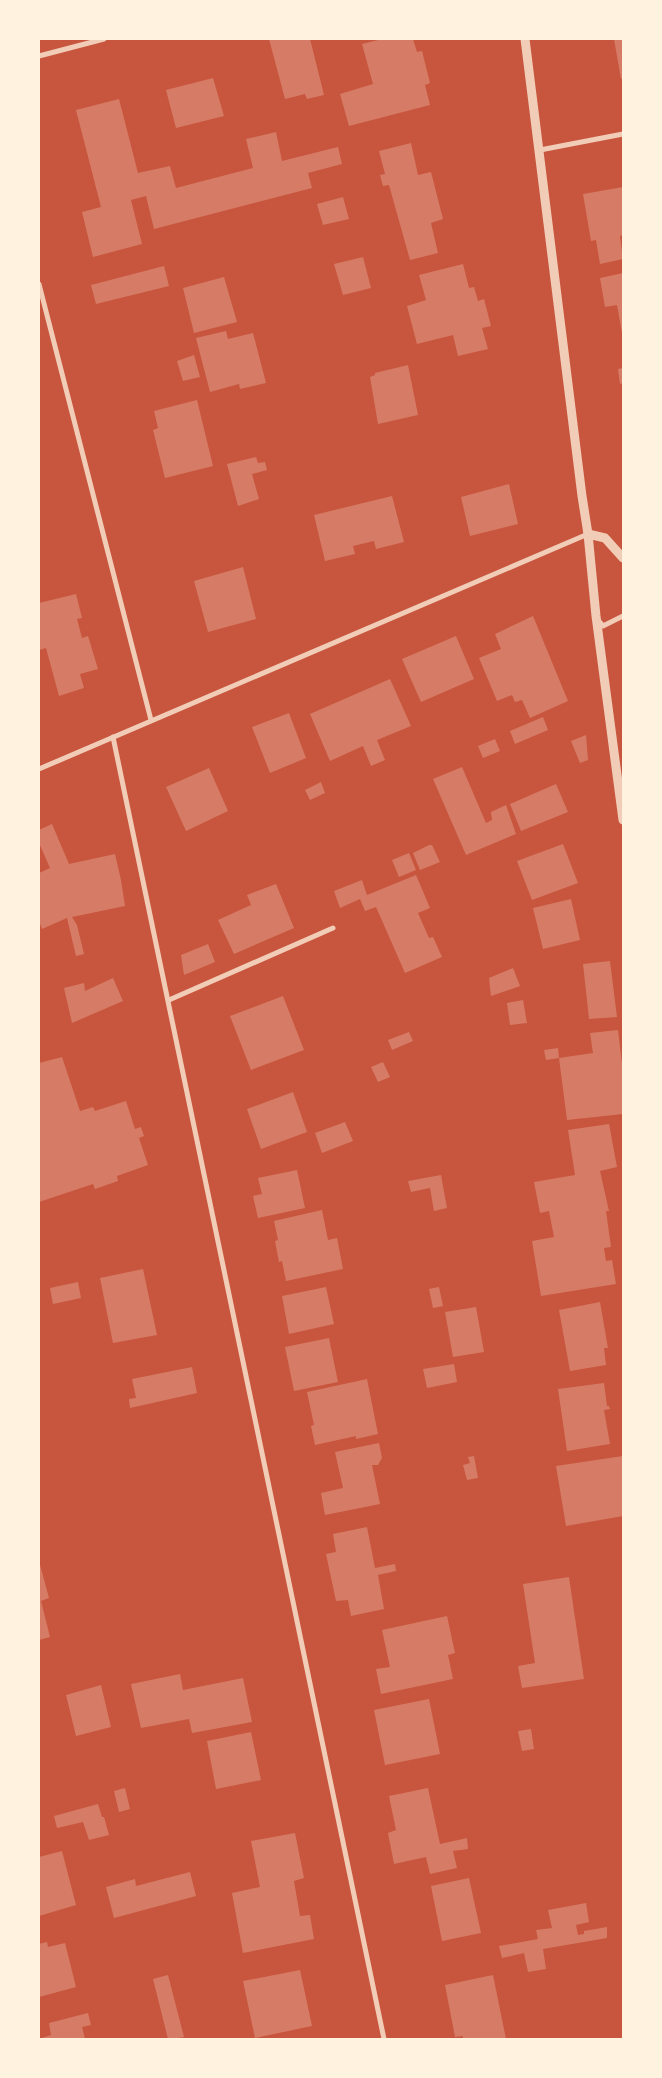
<svg xmlns="http://www.w3.org/2000/svg" width="662" height="2078" viewBox="0 0 662 2078" font-family="Karla,sans-serif">
	<style>
		.building { fill: #d67c66 }
		.lines { fill: none; stroke-linecap: round; stroke-linejoin: round }
		.minor { stroke: #f1ccb7; stroke-width: 5 }
		.tertiary { stroke: #f1ccb7; stroke-width: 9 }
	</style>
	<rect width="100%" height="100%" fill="#c8553d"/>
	<g class="building">
		<polygon points="269,39 310,39 324,95 307,99 305,94 285,99"/>
		<polygon points="382,39 413,39 417,52 422,51 430,83 425,85 430,105 349,126 340,94 373,84 362,44"/>
		<polygon points="614,39 623,39 623,78 621,79"/>
		<polygon points="213,78 224,116 176,128 166,90"/>
		<polygon points="119,99 138,173 170,166 176,188 253,168 246,139 276,132 282,161 338,147 342,164 308,173 312,188 154,229 146,196 131,200 142,244 93,257 82,212 101,207 76,110"/>
		<polygon points="411,143 418,175 431,172 443,219 431,223 438,253 410,260 389,185 383,186 380,175 385,174 379,151"/>
		<polygon points="623,187 623,235 620,236 623,259 600,264 596,240 591,241 583,194"/>
		<polygon points="343,197 349,219 323,225 317,204"/>
		<polygon points="363,257 371,288 343,295 334,264"/>
		<polygon points="463,264 469,288 474,287 478,301 484,299 491,326 482,328 488,349 458,356 453,335 417,344 407,306 426,300 419,275"/>
		<polygon points="164,266 169,286 96,304 91,285"/>
		<polygon points="623,273 623,333 622,333 617,305 605,307 600,278"/>
		<polygon points="224,277 237,322 194,333 183,288"/>
		<polygon points="226,331 228,339 253,333 266,383 240,389 239,384 210,392 196,338"/>
		<polygon points="194,355 200,377 183,381 177,361"/>
		<polygon points="408,365 418,415 378,424 370,377 375,375 375,373"/>
		<polygon points="623,368 623,383 620,384 618,369"/>
		<polygon points="197,400 213,466 165,478 153,430 158,428 154,411"/>
		<polygon points="256,457 258,463 265,462 267,470 252,474 259,499 238,506 227,464"/>
		<polygon points="509,484 518,524 470,536 461,497"/>
		<polygon points="392,496 404,542 376,549 374,541 353,546 355,554 325,561 314,515"/>
		<polygon points="243,567 256,619 208,632 194,581"/>
		<polygon points="76,594 82,618 77,619 82,638 88,636 98,669 80,674 84,688 59,696 46,648 39,650 39,603"/>
		<polygon points="533,616 568,701 530,718 522,700 515,702 512,695 497,701 479,658 501,649 495,634"/>
		<polygon points="456,636 474,679 421,702 402,659"/>
		<polygon points="390,679 411,726 377,740 385,760 371,766 363,746 330,761 310,714"/>
		<polygon points="289,713 306,758 270,773 252,727"/>
		<polygon points="543,717 548,730 515,744 510,731"/>
		<polygon points="586,735 588,760 580,763 571,741"/>
		<polygon points="495,739 500,751 483,758 478,746"/>
		<polygon points="462,767 486,823 492,820 491,812 506,805 516,834 466,855 433,779"/>
		<polygon points="209,768 228,811 186,831 166,787"/>
		<polygon points="321,782 325,793 310,800 305,790"/>
		<polygon points="556,784 568,812 521,831 510,804"/>
		<polygon points="52,824 69,864 115,854 121,880 125,906 72,917 77,925 84,954 76,956 67,918 42,929 39,921 39,873 50,868 39,843 39,830"/>
		<polygon points="563,844 578,883 532,900 517,861"/>
		<polygon points="429,845 432,845 440,862 420,870 413,853"/>
		<polygon points="409,853 416,870 399,877 392,860"/>
		<polygon points="416,875 430,908 418,913 429,938 433,937 442,957 405,973 376,907 365,911 360,899 340,908 334,891 362,880 367,895"/>
		<polygon points="276,884 294,928 234,954 218,920 251,905 247,895"/>
		<polygon points="571,899 580,940 543,949 533,908"/>
		<polygon points="208,944 215,962 184,975 181,955"/>
		<polygon points="610,961 617,1017 589,1019 583,964"/>
		<polygon points="513,968 520,986 491,996 489,978"/>
		<polygon points="113,978 123,1001 72,1023 64,988 84,983 85,991"/>
		<polygon points="283,996 304,1050 251,1070 230,1016"/>
		<polygon points="523,1000 527,1023 510,1025 507,1003"/>
		<polygon points="618,1030 623,1072 623,1114 567,1120 559,1058 593,1053 590,1033"/>
		<polygon points="409,1032 413,1041 392,1050 388,1040"/>
		<polygon points="558,1048 559,1058 546,1060 544,1050"/>
		<polygon points="62,1057 80,1111 93,1107 95,1111 126,1101 135,1129 141,1127 144,1136 139,1138 148,1165 117,1176 118,1181 95,1189 93,1184 39,1202 39,1063"/>
		<polygon points="383,1062 390,1077 378,1082 371,1067"/>
		<polygon points="293,1092 307,1132 261,1149 247,1109"/>
		<polygon points="345,1122 353,1141 322,1153 315,1133"/>
		<polygon points="609,1124 617,1167 600,1171 609,1211 606,1211 611,1247 604,1248 606,1261 612,1260 616,1284 541,1296 532,1241 554,1237 549,1211 540,1213 534,1182 575,1175 568,1130"/>
		<polygon points="297,1170 305,1208 258,1218 253,1196 262,1194 258,1178"/>
		<polygon points="441,1175 447,1208 434,1211 430,1188 411,1192 408,1181"/>
		<polygon points="322,1210 328,1240 337,1238 343,1269 286,1281 282,1261 279,1262 275,1241 278,1240 274,1221"/>
		<polygon points="143,1269 157,1335 113,1343 100,1278"/>
		<polygon points="78,1282 81,1298 53,1304 50,1288"/>
		<polygon points="326,1287 334,1324 289,1334 282,1296"/>
		<polygon points="439,1287 443,1306 433,1308 429,1289"/>
		<polygon points="600,1302 608,1348 604,1348 606,1365 570,1371 559,1310"/>
		<polygon points="476,1307 484,1352 453,1357 445,1312"/>
		<polygon points="329,1338 338,1382 294,1391 285,1347"/>
		<polygon points="454,1364 457,1382 427,1388 423,1369"/>
		<polygon points="192,1367 197,1393 130,1408 129,1399 136,1398 132,1379"/>
		<polygon points="367,1379 378,1434 356,1439 356,1436 315,1445 311,1426 314,1425 307,1392"/>
		<polygon points="604,1383 607,1406 609,1406 610,1409 604,1410 610,1444 567,1451 558,1389"/>
		<polygon points="379,1443 382,1458 378,1465 372,1465 380,1504 325,1515 321,1493 343,1488 335,1452"/>
		<polygon points="474,1456 478,1478 467,1480 463,1465 470,1463 468,1457"/>
		<polygon points="623,1456 623,1516 566,1526 556,1466"/>
		<polygon points="367,1527 375,1568 395,1564 396,1571 378,1575 384,1609 351,1616 348,1600 336,1601 326,1554 336,1552 333,1534"/>
		<polygon points="39,1561 49,1598 41,1601 50,1637 39,1640"/>
		<polygon points="569,1577 584,1679 522,1688 518,1666 535,1663 523,1584"/>
		<polygon points="447,1616 455,1653 448,1655 453,1679 381,1694 376,1669 390,1667 382,1630"/>
		<polygon points="180,1674 183,1690 243,1678 252,1722 192,1733 189,1719 141,1728 131,1684"/>
		<polygon points="101,1685 111,1727 76,1736 66,1695"/>
		<polygon points="429,1699 440,1754 385,1765 374,1710"/>
		<polygon points="531,1729 534,1749 522,1751 518,1731"/>
		<polygon points="251,1732 261,1780 216,1789 207,1741"/>
		<polygon points="125,1788 130,1809 119,1812 114,1791"/>
		<polygon points="428,1788 440,1844 467,1838 468,1849 453,1851 457,1868 430,1874 426,1857 394,1864 388,1833 396,1830 389,1796"/>
		<polygon points="98,1804 102,1817 104,1817 109,1835 89,1840 83,1822 57,1828 54,1816"/>
		<polygon points="295,1833 304,1878 294,1881 300,1916 310,1915 314,1939 243,1953 232,1893 260,1887 251,1841"/>
		<polygon points="62,1851 76,1905 39,1916 39,1857"/>
		<polygon points="190,1872 196,1896 114,1918 106,1887 135,1879 136,1886"/>
		<polygon points="469,1878 481,1933 442,1941 431,1886"/>
		<polygon points="586,1903 589,1922 576,1925 578,1935 584,1934 584,1931 607,1927 607,1938 543,1949 546,1969 528,1972 524,1953 502,1958 499,1946 538,1939 536,1930 552,1928 548,1910"/>
		<polygon points="47,1942 48,1947 65,1943 76,1987 39,1997 39,1944"/>
		<polygon points="300,1970 312,2026 255,2038 243,1981"/>
		<polygon points="168,1975 184,2037 173,2039 168,2039 153,1979"/>
		<polygon points="493,1975 506,2039 463,2039 463,2036 455,2037 445,1985"/>
		<polygon points="88,2013 91,2025 82,2027 85,2039 39,2039 51,2035 49,2023"/>
	</g>
	<g class="lines">
		<g class="minor">
			<polyline points="39,56 104,39"/>
			<polyline points="540,150 623,134"/>
			<polyline points="39,284 151,720"/>
			<polyline points="597,619 603,626 623,616"/>
			<polyline points="113,737 384,2039"/>
			<polyline points="39,769 588,534"/>
			<polyline points="169,1000 333,928"/>
		</g>
		<g class="tertiary">
			<polyline points="525,39 582,496 588,534 596,616 623,820"/>
			<polyline points="588,534 605,538 623,558"/>
		</g>
	</g>
	<rect width="662" height="2078" fill="none" stroke="#fff3e0" stroke-width="80"/>
</svg>
